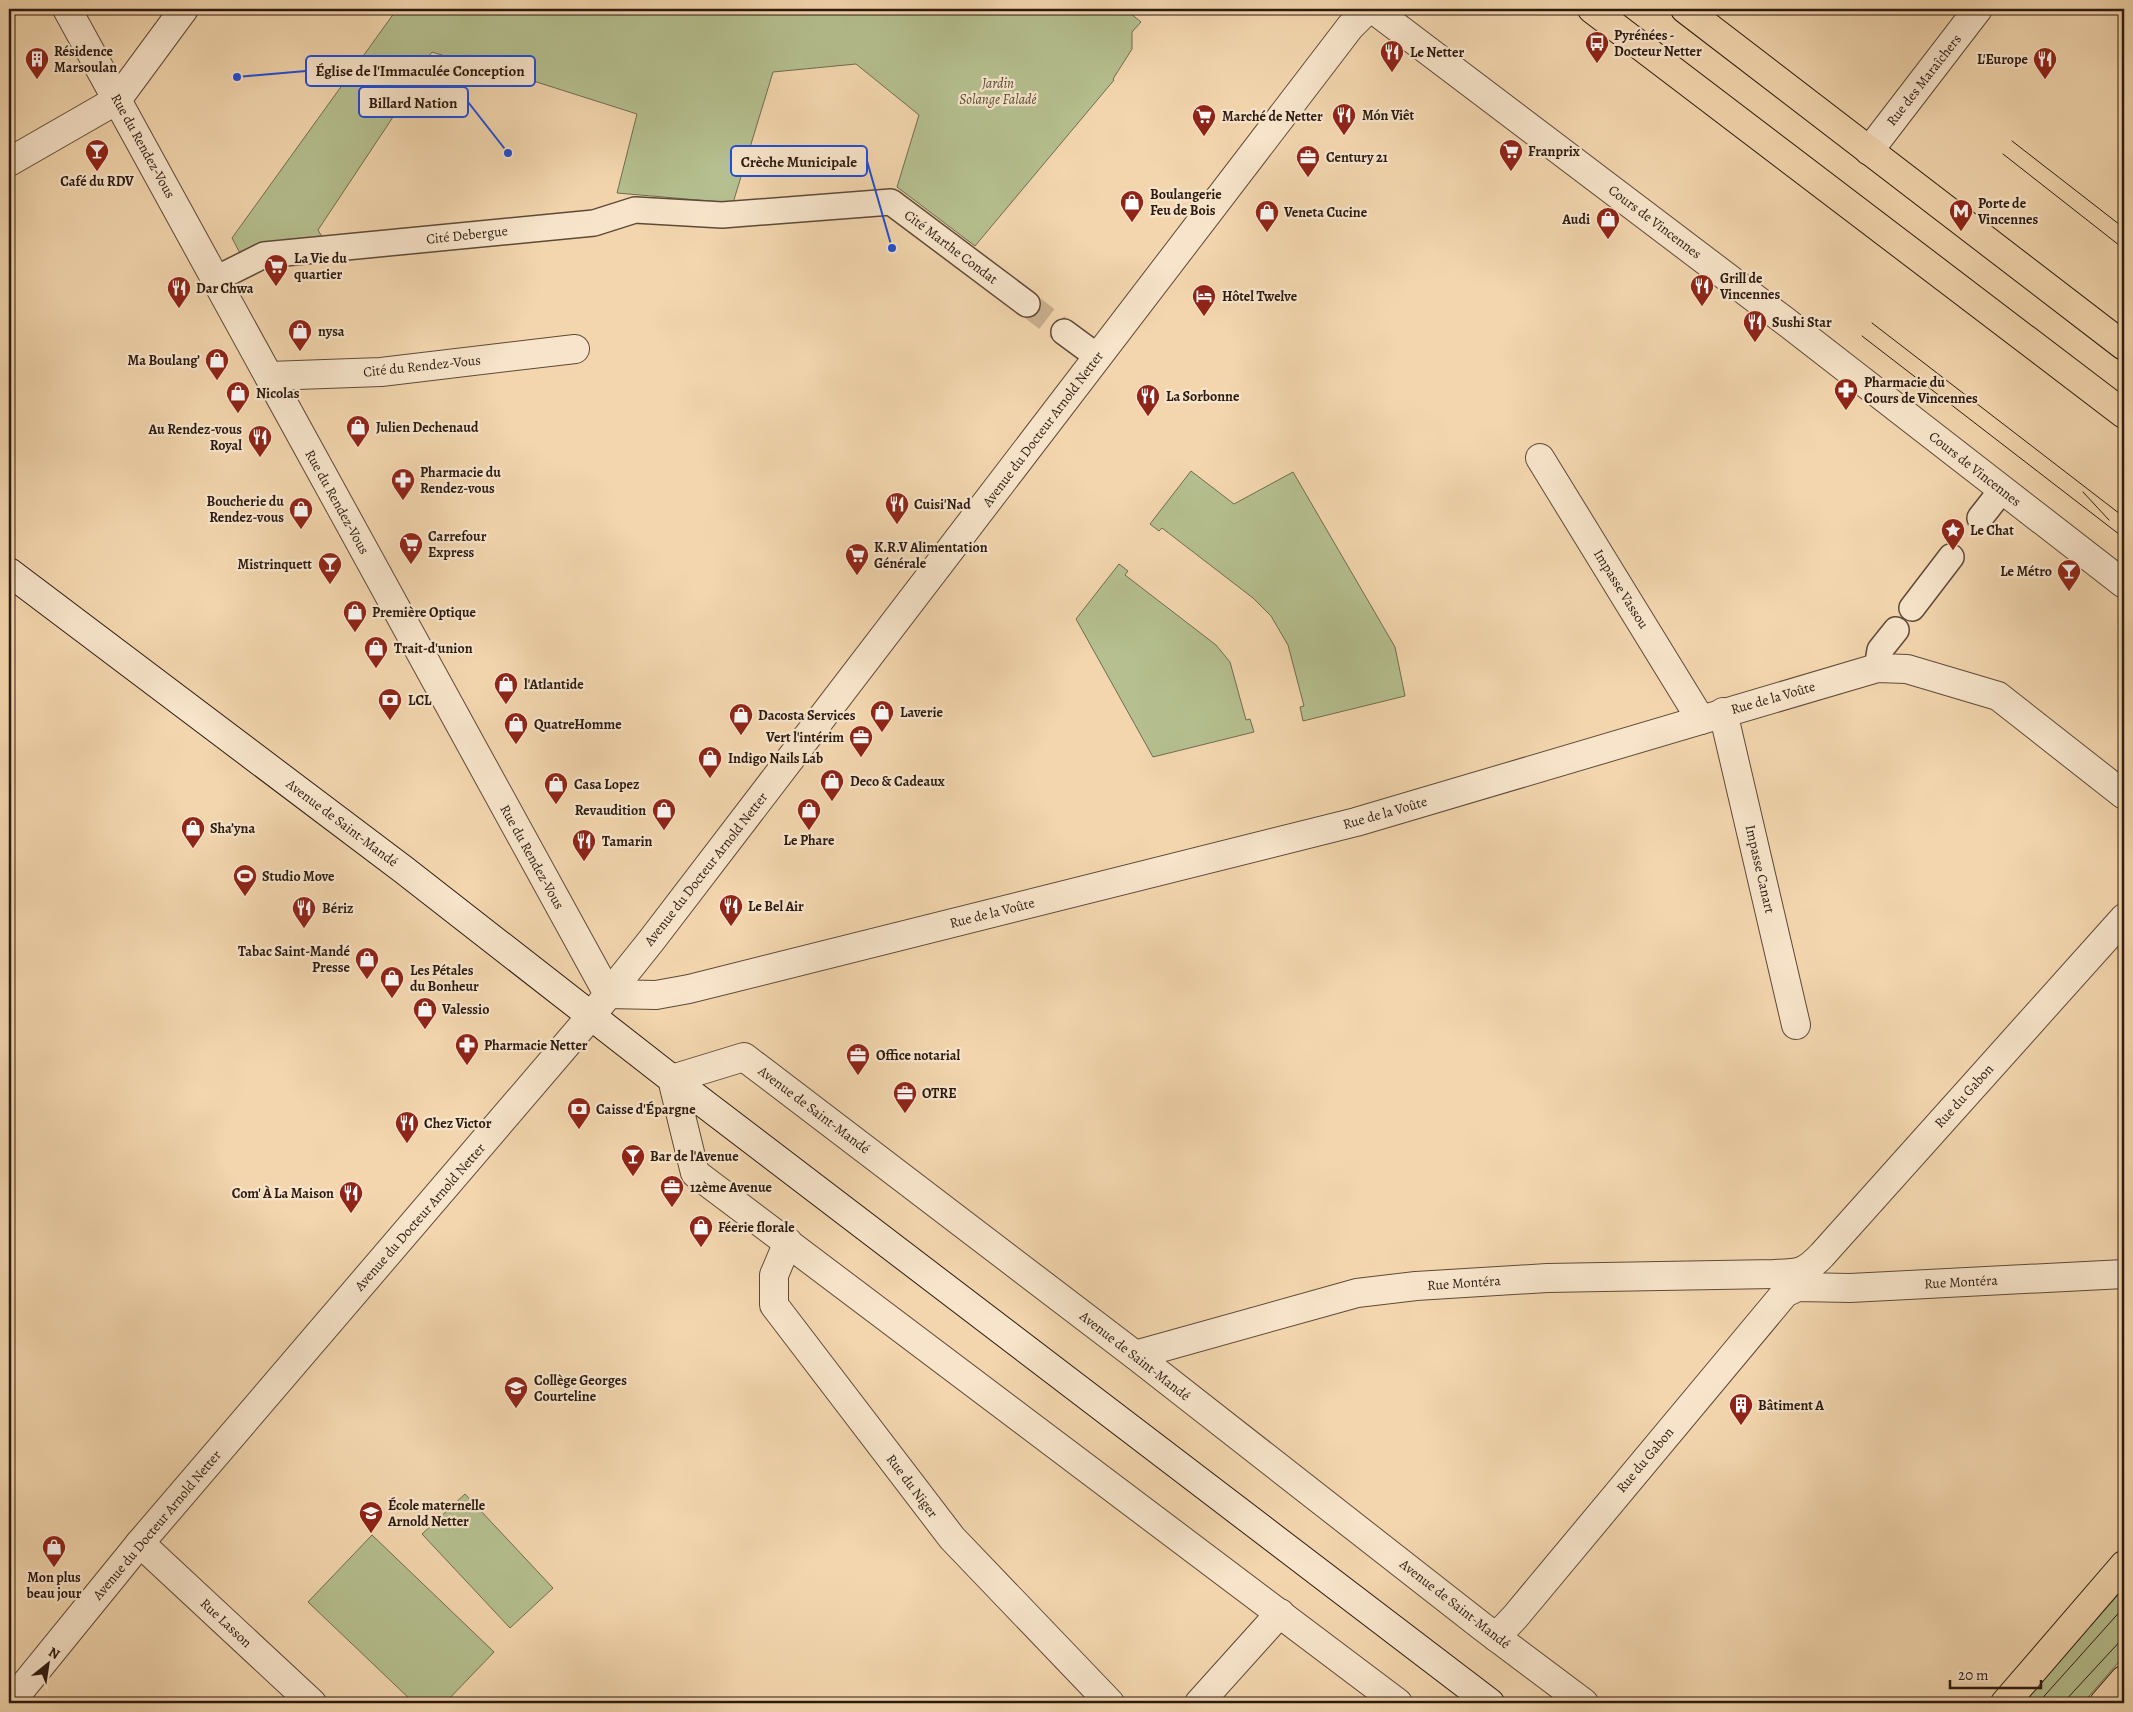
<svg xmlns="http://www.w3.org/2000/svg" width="2133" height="1712" viewBox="0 0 2133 1712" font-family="Alegreya,serif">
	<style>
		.green { fill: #b5bf8f; stroke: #706c50 }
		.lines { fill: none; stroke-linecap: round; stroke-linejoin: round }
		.pedestrian-tunnel { stroke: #cbb08f; stroke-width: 25; stroke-dasharray: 25 12; stroke-linecap: butt }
		.pedestrian-casing { stroke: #5e4938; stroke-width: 28 }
		.minor-casing { stroke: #5e4938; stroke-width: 30 }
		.tertiary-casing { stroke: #5e4938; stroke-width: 30 }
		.secondary-casing { stroke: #2c1a11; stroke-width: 30 }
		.primary-casing { stroke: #2c1a11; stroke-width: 30 }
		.pedestrian { stroke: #f7e4ca; stroke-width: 25 }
		.minor { stroke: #f7e4ca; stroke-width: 28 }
		.tertiary { stroke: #f7e4ca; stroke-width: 28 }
		.secondary { stroke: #f7e4ca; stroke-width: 28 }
		.primary { stroke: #f3d6ae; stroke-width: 28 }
		.tram { stroke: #2c1a11; stroke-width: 1 }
		.labels { text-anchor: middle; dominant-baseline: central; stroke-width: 4.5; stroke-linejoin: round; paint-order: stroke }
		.poi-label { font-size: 14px; font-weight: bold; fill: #2c1a11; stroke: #f7e4ca; text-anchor: start }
		.street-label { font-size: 14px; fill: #2c1a11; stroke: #f7e4ca }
		.park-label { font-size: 14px; font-style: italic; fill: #554c37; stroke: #f7e4ca }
		.leader { fill: none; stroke: #1d4ed8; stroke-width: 2 }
		.callout-dot { fill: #1d4ed8; stroke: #f7e4ca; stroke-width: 2 }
		.callout { fill: #f7e4ca; stroke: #1d4ed8; stroke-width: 2 }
		.callout-label { font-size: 15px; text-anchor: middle; font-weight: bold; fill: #2c1a11 }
	</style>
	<rect width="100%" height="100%" fill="#f3d6ae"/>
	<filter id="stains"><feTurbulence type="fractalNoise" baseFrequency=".004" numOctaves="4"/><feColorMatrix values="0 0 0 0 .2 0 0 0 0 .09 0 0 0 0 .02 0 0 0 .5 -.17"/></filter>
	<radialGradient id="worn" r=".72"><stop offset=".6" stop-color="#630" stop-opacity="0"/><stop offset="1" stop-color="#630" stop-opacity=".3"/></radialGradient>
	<g class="green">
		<polygon points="397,9 1125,9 1141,22 1132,32 1132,49 1113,79 1114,80 975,246 897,187 919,115 856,64 773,72 733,203 617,193 637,114 502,71 502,69 460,57 458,60 432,52 404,93 407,96 318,230 324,240 242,257 232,238"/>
		<polygon points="1191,471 1234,504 1293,472 1395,647 1405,696 1303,721 1300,707 1304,706 1288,645 1271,616 1253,598 1162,528 1159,531 1150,524"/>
		<polygon points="1119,564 1128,571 1125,575 1216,645 1230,662 1246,720 1250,719 1254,732 1153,757 1076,619"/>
		<polygon points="465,1494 553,1588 510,1628 422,1534"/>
		<polygon points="372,1535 494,1652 445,1703 414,1703 308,1602"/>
		<polygon points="2124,1588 2124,1656 2083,1703 2023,1703"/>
	</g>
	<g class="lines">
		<polyline class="pedestrian-tunnel" points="1027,304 1064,332"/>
		<g class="pedestrian-casing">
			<g id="pedestrian">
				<polyline points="216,279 264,255 594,223 635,210 722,215 891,202 1027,304"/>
				<polyline points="1064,332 1098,357"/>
				<polyline points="1980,518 2002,490"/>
				<polyline points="1912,608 1951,557"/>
				<polyline points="1877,668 1880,650 1896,630"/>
			</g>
		</g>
		<g class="minor-casing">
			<g id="minor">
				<polyline points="67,9 608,994 656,995 689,989 1356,822 1877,668 1907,669 1998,696 2124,795"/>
				<polyline points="1373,9 1785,321 2124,584"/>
				<polyline points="1869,151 1978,9"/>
				<polyline points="9,162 117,100 184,9"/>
				<polyline points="269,376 381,372 575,349"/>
				<polyline points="1540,458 1701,720"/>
				<polyline points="1723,712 1796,1025"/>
				<polyline points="788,1242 774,1275 774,1305 952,1538 1110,1703"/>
				<path d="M 1135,1355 L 1357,1293 L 1416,1286 L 1547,1278 L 1774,1274 C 1799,1273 1804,1274 1822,1255 L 2124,918"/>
				<polyline points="140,1543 312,1703"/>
				<polyline points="1496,1637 1515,1617 1785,1293 1798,1287 1850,1288 2124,1274"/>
				<polyline points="10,1703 140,1543 591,1016"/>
				<polyline points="1199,1703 1280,1613"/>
				<polyline points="1398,1703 695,1173 672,1079 744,1057 1135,1355 1484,1628 1584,1703"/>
			</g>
		</g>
		<g class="tertiary-casing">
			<polyline id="tertiary" points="591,1016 651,941 1350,27 1368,9"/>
		</g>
		<g class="secondary-casing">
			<polyline id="secondary" points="9,572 404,870 672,1079 1490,1703"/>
		</g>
		<g class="primary-casing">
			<g id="primary">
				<polyline points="1592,9 2124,414"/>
				<polyline points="1685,9 2124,346"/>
				<polyline points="2005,1703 2124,1565"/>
				<polyline points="2104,1703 2124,1680"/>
			</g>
		</g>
		<use href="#pedestrian" class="pedestrian"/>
		<use href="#minor" class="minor"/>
		<use href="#tertiary" class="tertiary"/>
		<use href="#secondary" class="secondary"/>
		<use href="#primary" class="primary"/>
		<g class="tram">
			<polyline points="2012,141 2124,228"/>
			<polyline points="2003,154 2124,249"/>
			<polyline points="1872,323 2124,517"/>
			<polyline points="1862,336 2124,538"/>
			<polyline points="2083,492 2109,520"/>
			<polyline points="2038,1703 2124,1607"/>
			<polyline points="2063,1703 2124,1637"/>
		</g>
	</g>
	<defs>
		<g id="bus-pin" transform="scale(1.25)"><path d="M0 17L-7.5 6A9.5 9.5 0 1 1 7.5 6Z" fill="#8f2418" stroke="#f7e4ca"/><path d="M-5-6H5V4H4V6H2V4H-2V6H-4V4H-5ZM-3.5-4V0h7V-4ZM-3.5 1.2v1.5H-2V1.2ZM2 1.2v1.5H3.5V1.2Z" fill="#fff"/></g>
		<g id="restaurant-pin" transform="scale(1.25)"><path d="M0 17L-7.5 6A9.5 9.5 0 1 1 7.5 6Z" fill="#8f2418" stroke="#f7e4ca"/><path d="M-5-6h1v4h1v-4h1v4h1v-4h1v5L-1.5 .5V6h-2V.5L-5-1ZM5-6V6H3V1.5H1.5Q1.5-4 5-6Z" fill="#fff"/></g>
		<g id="building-pin" transform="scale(1.25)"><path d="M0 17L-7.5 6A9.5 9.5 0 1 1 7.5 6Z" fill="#8f2418" stroke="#f7e4ca"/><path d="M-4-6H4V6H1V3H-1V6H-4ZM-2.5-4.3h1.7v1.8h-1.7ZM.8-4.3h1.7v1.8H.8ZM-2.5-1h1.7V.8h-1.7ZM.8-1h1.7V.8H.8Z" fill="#fff"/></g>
		<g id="supermarket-pin" transform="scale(1.25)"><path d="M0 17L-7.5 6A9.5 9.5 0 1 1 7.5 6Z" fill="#8f2418" stroke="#f7e4ca"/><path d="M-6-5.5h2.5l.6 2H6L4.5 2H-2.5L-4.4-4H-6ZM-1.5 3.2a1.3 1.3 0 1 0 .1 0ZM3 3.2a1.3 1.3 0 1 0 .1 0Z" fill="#fff"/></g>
		<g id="bar-pin" transform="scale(1.25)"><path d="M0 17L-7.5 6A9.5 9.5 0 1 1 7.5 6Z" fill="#8f2418" stroke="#f7e4ca"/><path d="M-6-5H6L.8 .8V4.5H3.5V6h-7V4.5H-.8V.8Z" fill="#fff"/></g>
		<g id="office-pin" transform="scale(1.25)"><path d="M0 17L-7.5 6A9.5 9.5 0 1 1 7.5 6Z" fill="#8f2418" stroke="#f7e4ca"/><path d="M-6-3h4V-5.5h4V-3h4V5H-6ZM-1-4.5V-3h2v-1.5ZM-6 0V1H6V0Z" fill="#fff"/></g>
		<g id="shop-pin" transform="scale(1.25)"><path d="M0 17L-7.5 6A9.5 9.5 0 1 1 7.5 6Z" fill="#8f2418" stroke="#f7e4ca"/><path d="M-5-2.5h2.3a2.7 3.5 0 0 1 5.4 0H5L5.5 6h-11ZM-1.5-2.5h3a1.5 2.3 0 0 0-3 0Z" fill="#fff"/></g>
		<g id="metro-pin" transform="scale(1.25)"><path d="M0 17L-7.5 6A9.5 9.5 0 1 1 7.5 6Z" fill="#8f2418" stroke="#f7e4ca"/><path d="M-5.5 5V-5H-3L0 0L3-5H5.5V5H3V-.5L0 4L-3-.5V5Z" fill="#fff"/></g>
		<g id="hotel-pin" transform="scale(1.25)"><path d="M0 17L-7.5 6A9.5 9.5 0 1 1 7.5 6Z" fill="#8f2418" stroke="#f7e4ca"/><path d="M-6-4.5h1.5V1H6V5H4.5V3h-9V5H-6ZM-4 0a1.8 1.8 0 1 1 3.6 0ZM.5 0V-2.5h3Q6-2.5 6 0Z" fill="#fff"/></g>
		<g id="pharmacy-pin" transform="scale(1.25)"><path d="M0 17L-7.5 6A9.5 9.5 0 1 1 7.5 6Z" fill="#8f2418" stroke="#f7e4ca"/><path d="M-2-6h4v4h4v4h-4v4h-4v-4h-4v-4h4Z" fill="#fff"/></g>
		<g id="sight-pin" transform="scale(1.25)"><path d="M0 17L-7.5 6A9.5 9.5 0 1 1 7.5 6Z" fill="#8f2418" stroke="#f7e4ca"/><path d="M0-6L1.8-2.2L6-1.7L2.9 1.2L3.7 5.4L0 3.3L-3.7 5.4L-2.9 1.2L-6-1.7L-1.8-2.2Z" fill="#fff"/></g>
		<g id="bank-pin" transform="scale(1.25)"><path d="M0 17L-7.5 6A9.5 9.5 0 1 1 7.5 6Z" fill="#8f2418" stroke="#f7e4ca"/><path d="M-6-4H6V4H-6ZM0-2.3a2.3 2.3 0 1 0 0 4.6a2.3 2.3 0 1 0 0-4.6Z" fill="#fff"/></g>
		<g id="stadium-pin" transform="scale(1.25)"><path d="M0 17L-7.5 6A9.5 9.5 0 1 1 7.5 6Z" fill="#8f2418" stroke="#f7e4ca"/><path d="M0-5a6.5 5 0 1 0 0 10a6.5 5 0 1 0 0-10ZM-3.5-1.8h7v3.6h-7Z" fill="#fff"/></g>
		<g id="school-pin" transform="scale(1.25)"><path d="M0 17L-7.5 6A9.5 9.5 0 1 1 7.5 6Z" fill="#8f2418" stroke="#f7e4ca"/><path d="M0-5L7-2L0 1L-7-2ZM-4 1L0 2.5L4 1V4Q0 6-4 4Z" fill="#fff"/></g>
	</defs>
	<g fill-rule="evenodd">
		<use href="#bus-pin" x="1597" y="43"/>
		<use href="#restaurant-pin" x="1392" y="52"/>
		<use href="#building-pin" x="37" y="59"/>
		<use href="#restaurant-pin" x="2045" y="59"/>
		<use href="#restaurant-pin" x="1344" y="115"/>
		<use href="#supermarket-pin" x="1204" y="116"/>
		<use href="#bar-pin" x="97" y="151"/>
		<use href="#supermarket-pin" x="1511" y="151"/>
		<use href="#office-pin" x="1308" y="157"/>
		<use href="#shop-pin" x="1132" y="202"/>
		<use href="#metro-pin" x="1961" y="211"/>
		<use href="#shop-pin" x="1267" y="212"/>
		<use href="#shop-pin" x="1608" y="219"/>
		<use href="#supermarket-pin" x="276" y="266"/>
		<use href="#restaurant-pin" x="1702" y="286"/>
		<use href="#restaurant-pin" x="179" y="288"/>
		<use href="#hotel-pin" x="1204" y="296"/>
		<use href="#restaurant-pin" x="1755" y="322"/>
		<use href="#shop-pin" x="300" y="331"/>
		<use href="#shop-pin" x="217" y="360"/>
		<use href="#pharmacy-pin" x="1846" y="390"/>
		<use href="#shop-pin" x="238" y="393"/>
		<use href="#restaurant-pin" x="1148" y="396"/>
		<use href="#shop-pin" x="358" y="427"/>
		<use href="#restaurant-pin" x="260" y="437"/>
		<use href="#pharmacy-pin" x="403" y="480"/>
		<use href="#restaurant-pin" x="897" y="504"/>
		<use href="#shop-pin" x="301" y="509"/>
		<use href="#sight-pin" x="1953" y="530"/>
		<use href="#supermarket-pin" x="411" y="544"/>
		<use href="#supermarket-pin" x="857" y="555"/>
		<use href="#bar-pin" x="330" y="564"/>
		<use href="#bar-pin" x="2069" y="571"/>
		<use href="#shop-pin" x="355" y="612"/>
		<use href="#shop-pin" x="376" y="648"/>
		<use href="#shop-pin" x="506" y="684"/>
		<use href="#bank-pin" x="390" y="700"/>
		<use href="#shop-pin" x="882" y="712"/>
		<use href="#shop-pin" x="741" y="715"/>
		<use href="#shop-pin" x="516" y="724"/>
		<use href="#office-pin" x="861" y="737"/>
		<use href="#shop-pin" x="710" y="758"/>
		<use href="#shop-pin" x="832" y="781"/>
		<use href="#shop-pin" x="556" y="784"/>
		<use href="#shop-pin" x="664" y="810"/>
		<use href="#shop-pin" x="809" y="810"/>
		<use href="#shop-pin" x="193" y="828"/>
		<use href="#restaurant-pin" x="584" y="841"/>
		<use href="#stadium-pin" x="245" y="876"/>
		<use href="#restaurant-pin" x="731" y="906"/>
		<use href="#restaurant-pin" x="304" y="908"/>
		<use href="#shop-pin" x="367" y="959"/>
		<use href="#shop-pin" x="392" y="978"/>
		<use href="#shop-pin" x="425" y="1009"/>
		<use href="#pharmacy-pin" x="467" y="1045"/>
		<use href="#office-pin" x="858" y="1055"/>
		<use href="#office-pin" x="905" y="1093"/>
		<use href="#bank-pin" x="579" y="1109"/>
		<use href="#restaurant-pin" x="407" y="1123"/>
		<use href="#bar-pin" x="633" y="1156"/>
		<use href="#office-pin" x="672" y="1187"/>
		<use href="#restaurant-pin" x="351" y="1193"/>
		<use href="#shop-pin" x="701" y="1227"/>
		<use href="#school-pin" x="516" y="1388"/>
		<use href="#building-pin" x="1741" y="1405"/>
		<use href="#school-pin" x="371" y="1513"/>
		<use href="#shop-pin" x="54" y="1547"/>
	</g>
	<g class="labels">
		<g class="poi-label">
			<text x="1614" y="35">Pyrénées -<tspan x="1614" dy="16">Docteur Netter</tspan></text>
			<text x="54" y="51">Résidence<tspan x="54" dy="16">Marsoulan</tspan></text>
			<text x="1410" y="52">Le Netter</text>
			<text x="2028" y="59" text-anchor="end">L'Europe</text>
			<text x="1362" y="115">Món Viêt</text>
			<text x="1222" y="116">Marché de Netter</text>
			<text x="1528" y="151">Franprix</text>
			<text x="1326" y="157">Century 21</text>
			<text x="97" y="181" text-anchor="middle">Café du RDV</text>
			<text x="1150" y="194">Boulangerie<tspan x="1150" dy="16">Feu de Bois</tspan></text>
			<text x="1978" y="203">Porte de<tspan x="1978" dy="16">Vincennes</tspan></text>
			<text x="1284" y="212">Veneta Cucine</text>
			<text x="1590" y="219" text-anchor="end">Audi</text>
			<text x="294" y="258">La Vie du<tspan x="294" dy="16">quartier</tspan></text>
			<text x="1720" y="278">Grill de<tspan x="1720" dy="16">Vincennes</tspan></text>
			<text x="196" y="288">Dar Chwa</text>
			<text x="1222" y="296">Hôtel Twelve</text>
			<text x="1772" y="322">Sushi Star</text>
			<text x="318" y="331">nysa</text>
			<text x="200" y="360" text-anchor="end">Ma Boulang’</text>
			<text x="1864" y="382">Pharmacie du<tspan x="1864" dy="16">Cours de Vincennes</tspan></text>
			<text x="256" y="393">Nicolas</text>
			<text x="1166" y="396">La Sorbonne</text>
			<text x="376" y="427">Julien Dechenaud</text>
			<text x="242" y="429" text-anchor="end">Au Rendez-vous<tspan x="242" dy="16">Royal</tspan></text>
			<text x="420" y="472">Pharmacie du<tspan x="420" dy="16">Rendez-vous</tspan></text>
			<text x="284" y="501" text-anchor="end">Boucherie du<tspan x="284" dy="16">Rendez-vous</tspan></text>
			<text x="914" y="504">Cuisi'Nad</text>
			<text x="1970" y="530">Le Chat</text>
			<text x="428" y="536">Carrefour<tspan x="428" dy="16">Express</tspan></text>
			<text x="874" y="547">K.R.V Alimentation<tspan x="874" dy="16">Générale</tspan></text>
			<text x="312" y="564" text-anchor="end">Mistrinquett</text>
			<text x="2052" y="571" text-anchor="end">Le Métro</text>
			<text x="372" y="612">Première Optique</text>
			<text x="394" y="648">Trait-d'union</text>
			<text x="524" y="684">l'Atlantide</text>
			<text x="408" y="700">LCL</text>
			<text x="900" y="712">Laverie</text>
			<text x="758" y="715">Dacosta Services</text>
			<text x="534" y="724">QuatreHomme</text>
			<text x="844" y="737" text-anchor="end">Vert l'intérim</text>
			<text x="728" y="758">Indigo Nails Lab</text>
			<text x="850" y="781">Deco &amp; Cadeaux</text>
			<text x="574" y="784">Casa Lopez</text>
			<text x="646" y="810" text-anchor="end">Revaudition</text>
			<text x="210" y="828">Sha’yna</text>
			<text x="809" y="840" text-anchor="middle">Le Phare</text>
			<text x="602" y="841">Tamarin</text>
			<text x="262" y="876">Studio Move</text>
			<text x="748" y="906">Le Bel Air</text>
			<text x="322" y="908">Bériz</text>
			<text x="350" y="951" text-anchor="end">Tabac Saint-Mandé<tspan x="350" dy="16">Presse</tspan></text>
			<text x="410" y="970">Les Pétales<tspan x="410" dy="16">du Bonheur</tspan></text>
			<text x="442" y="1009">Valessio</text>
			<text x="484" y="1045">Pharmacie Netter</text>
			<text x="876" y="1055">Office notarial</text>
			<text x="922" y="1093">OTRE</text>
			<text x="596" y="1109">Caisse d'Épargne</text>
			<text x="424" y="1123">Chez Victor</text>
			<text x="650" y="1156">Bar de l'Avenue</text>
			<text x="690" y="1187">12ème Avenue</text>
			<text x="334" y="1193" text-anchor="end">Com' À La Maison</text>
			<text x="718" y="1227">Féerie florale</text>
			<text x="534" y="1380">Collège Georges<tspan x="534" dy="16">Courteline</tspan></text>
			<text x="1758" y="1405">Bâtiment A</text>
			<text x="388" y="1505">École maternelle<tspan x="388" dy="16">Arnold Netter</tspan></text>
			<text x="54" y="1577" text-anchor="middle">Mon plus<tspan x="54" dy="16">beau jour</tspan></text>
		</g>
		<g class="street-label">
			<text transform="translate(1924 80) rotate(-52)">Rue des Maraîchers</text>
			<text transform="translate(143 146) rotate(61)">Rue du Rendez-Vous</text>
			<text transform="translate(1655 222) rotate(37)">Cours de Vincennes</text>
			<text transform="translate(467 235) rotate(-6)">Cité Debergue</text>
			<text transform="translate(951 247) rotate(37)">Cité Marthe Condat</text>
			<text transform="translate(422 366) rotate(-6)">Cité du Rendez-Vous</text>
			<text transform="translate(1043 429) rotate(-53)">Avenue du Docteur Arnold Netter</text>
			<text transform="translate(1975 469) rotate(38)">Cours de Vincennes</text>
			<text transform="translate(337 502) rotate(61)">Rue du Rendez-Vous</text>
			<text transform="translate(1621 589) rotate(58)">Impasse Vassou</text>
			<text transform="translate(1773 698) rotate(-16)">Rue de la Voûte</text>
			<text transform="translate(1385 813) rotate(-16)">Rue de la Voûte</text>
			<text transform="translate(342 823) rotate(37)">Avenue de Saint-Mandé</text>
			<text transform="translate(532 857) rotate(61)">Rue du Rendez-Vous</text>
			<text transform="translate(706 869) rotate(-52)">Avenue du Docteur Arnold Netter</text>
			<text transform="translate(1760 869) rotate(77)">Impasse Canart</text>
			<text transform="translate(992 913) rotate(-14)">Rue de la Voûte</text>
			<text transform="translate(1964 1096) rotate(-48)">Rue du Gabon</text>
			<text transform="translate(814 1110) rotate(37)">Avenue de Saint-Mandé</text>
			<text transform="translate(420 1217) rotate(-49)">Avenue du Docteur Arnold Netter</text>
			<text transform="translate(1961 1282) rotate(-3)">Rue Montéra</text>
			<text transform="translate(1464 1283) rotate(-4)">Rue Montéra</text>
			<text transform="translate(1135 1356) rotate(38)">Avenue de Saint-Mandé</text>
			<text transform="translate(1645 1460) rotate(-50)">Rue du Gabon</text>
			<text transform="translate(912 1486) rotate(53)">Rue du Niger</text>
			<text transform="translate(157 1525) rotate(-50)">Avenue du Docteur Arnold Netter</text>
			<text transform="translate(1455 1604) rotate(38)">Avenue de Saint-Mandé</text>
			<text transform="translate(226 1623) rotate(43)">Rue Lasson</text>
		</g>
		<g class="park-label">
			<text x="998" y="83">Jardin<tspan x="998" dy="16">Solange Faladé</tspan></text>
		</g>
	</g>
	<path class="leader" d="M237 77L306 71M508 153L468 102M892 248L867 161"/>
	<g class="callout-dot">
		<circle cx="237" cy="77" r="5"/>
		<circle cx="508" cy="153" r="5"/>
		<circle cx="892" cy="248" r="5"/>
	</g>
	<g class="callout">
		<rect x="306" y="56" width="229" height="30" rx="5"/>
		<rect x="359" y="87" width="109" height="30" rx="5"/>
		<rect x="731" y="146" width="136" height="30" rx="5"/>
	</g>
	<g class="callout-label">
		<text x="420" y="76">Église de l'Immaculée Conception</text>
		<text x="413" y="108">Billard Nation</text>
		<text x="799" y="167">Crèche Municipale</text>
	</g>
	<rect width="2133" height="1712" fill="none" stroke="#f3d6ae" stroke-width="30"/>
	<rect x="10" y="10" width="2113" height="1692" fill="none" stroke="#2c1a11" stroke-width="2.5"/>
	<rect x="15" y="15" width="2103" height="1682" fill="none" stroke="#2c1a11"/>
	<g transform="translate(48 1664) rotate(30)" stroke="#f7e4ca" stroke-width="4" paint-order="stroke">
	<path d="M0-4L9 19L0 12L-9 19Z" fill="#2c1a11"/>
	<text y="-8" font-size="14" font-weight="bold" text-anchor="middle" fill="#2c1a11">N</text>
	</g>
	<path d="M1950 1680v8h91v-8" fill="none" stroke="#2c1a11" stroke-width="2.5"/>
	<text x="1958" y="1680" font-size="15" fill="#2c1a11" stroke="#f7e4ca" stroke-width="4" paint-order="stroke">20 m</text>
	<rect width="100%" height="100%" filter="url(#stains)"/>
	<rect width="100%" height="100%" fill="url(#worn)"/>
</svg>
